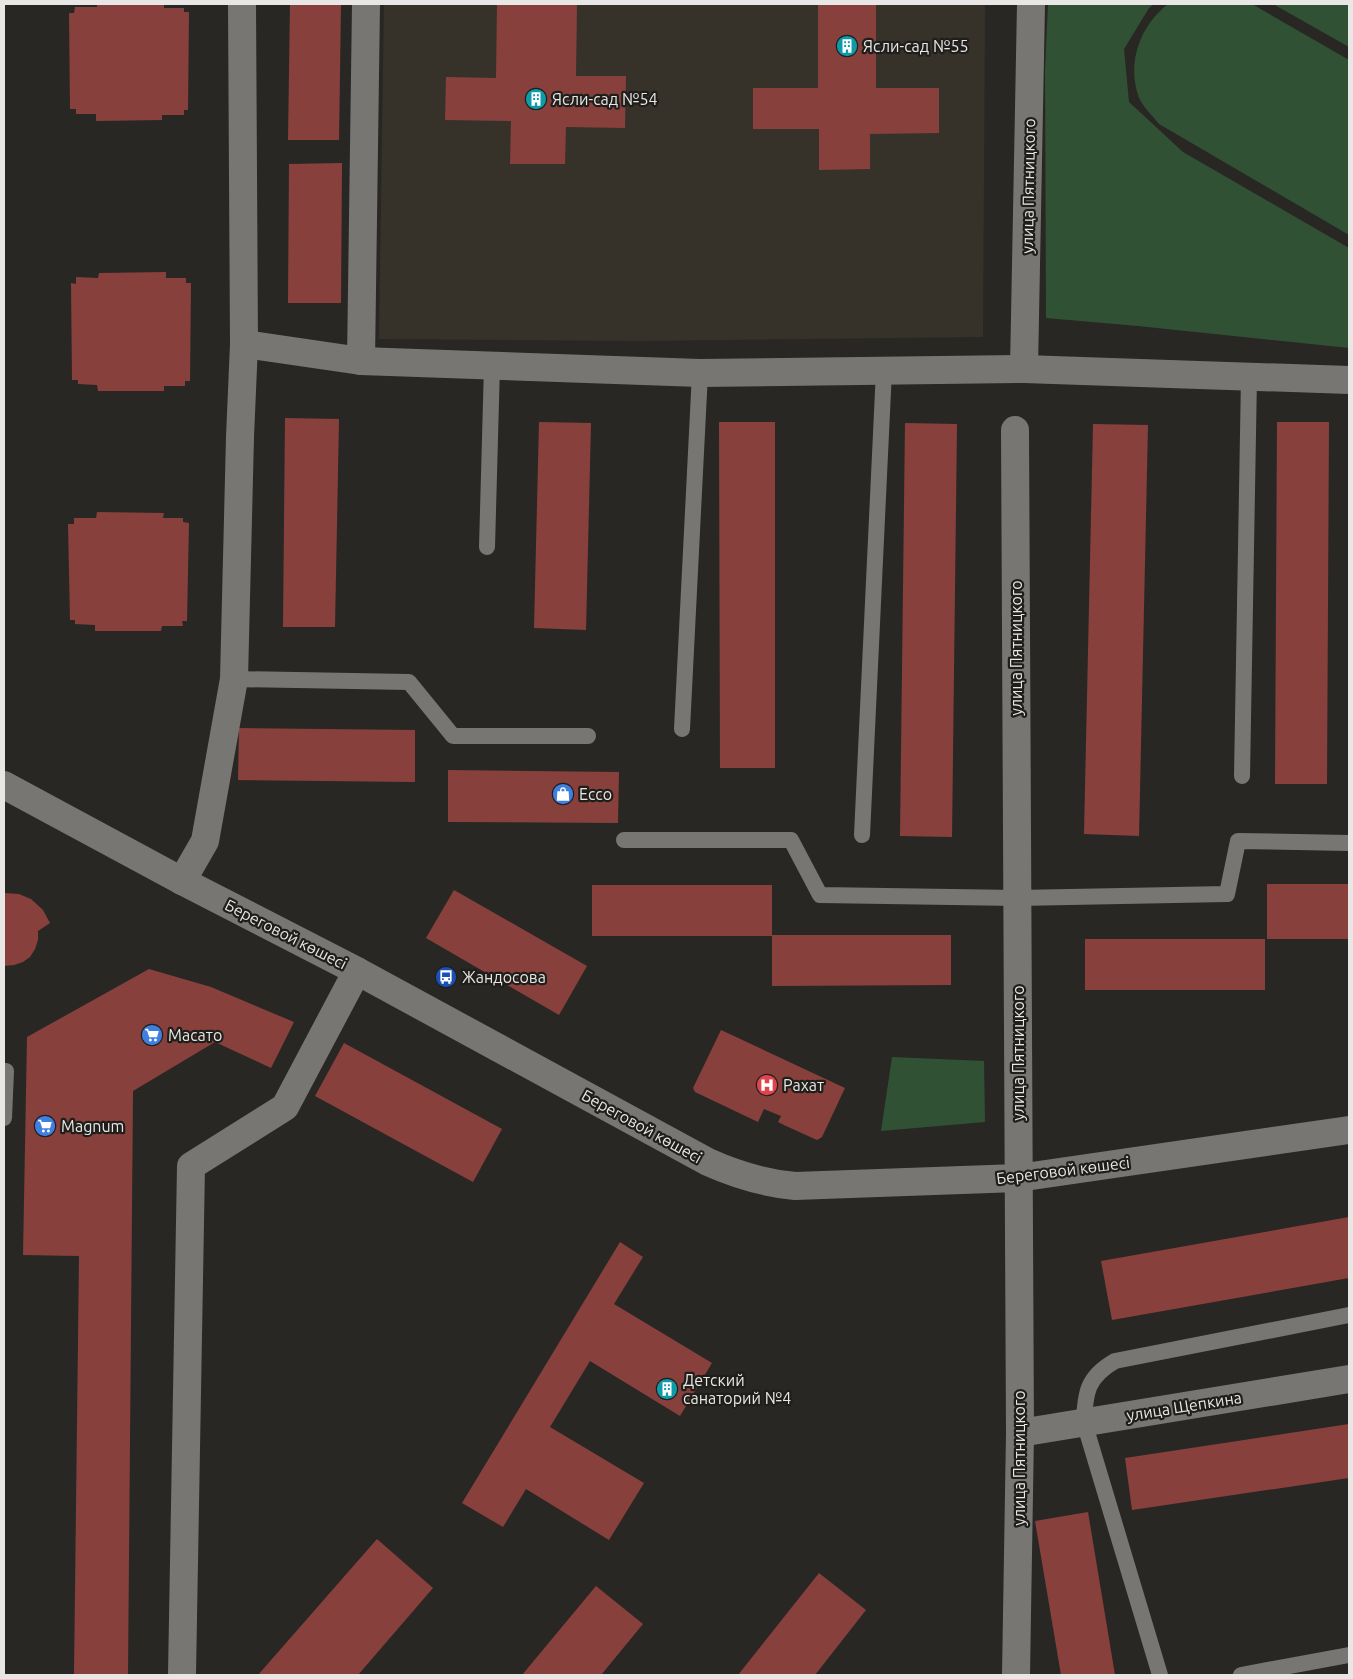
<svg xmlns="http://www.w3.org/2000/svg" width="1353" height="1679" viewBox="0 0 1353 1679" font-family="Ubuntu,sans-serif">
	<style>
		.built { fill: #36322a }
		.green { fill: #315134 }
		.building { fill: #88403d }
		.lines { fill: none; stroke-linecap: round; stroke-linejoin: round }
		.lane { stroke: #787673; stroke-width: 16 }
		.street { stroke: #787673; stroke-width: 28 }
		.labels { text-anchor: middle; dominant-baseline: central; stroke-width: 4.5; stroke-linejoin: round; paint-order: stroke }
		.poi-label { font-size: 16px; fill: #e8e7e5; stroke: #1f1e1b; text-anchor: start }
		.street-label { font-size: 16px; fill: #e8e7e5; stroke: #1f1e1b }
	</style>
	<rect width="100%" height="100%" fill="#292724"/>
	<polygon class="built" points="384,4 985,4 983,337 639,341 379,339"/>
	<g class="green">
		<polygon points="1048,4 1154,4 1149,8 1124,49 1129,102 1183,152 1349,248 1349,348 1138,326 1046,318 1045,70"/>
		<path d="M 1168,4 L 1252,4 L 1349,60 L 1349,235 L 1159,124 C 1152,115 1141,105 1138,95 C 1127,61 1141,25 1168,4 Z"/>
		<polygon points="1273,4 1349,4 1349,47"/>
		<polygon points="892,1057 984,1061 985,1122 881,1131"/>
	</g>
	<g class="building">
		<polygon points="97,4 164,4 164,8 184,8 184,12 189,12 188,110 184,110 184,115 162,115 162,120 96,121 96,114 76,114 76,109 70,109 69,13 74,13 75,7 97,7"/>
		<polygon points="290,4 341,4 339,140 288,140"/>
		<polygon points="497,4 577,4 576,76 626,76 625,128 566,127 565,164 510,164 511,121 445,120 446,77 496,78"/>
		<polygon points="818,4 876,4 876,88 939,88 939,133 870,134 870,169 819,170 819,129 753,129 753,88 818,88"/>
		<polygon points="342,163 341,303 288,303 289,164"/>
		<polygon points="166,272 166,278 186,278 186,283 191,283 190,381 185,381 185,386 164,386 164,391 98,391 97,385 78,384 78,380 72,380 71,283 76,284 76,277 98,278 99,273"/>
		<polygon points="285,418 339,419 335,627 283,627"/>
		<polygon points="539,422 591,423 586,630 534,628"/>
		<polygon points="719,422 775,422 775,768 720,768"/>
		<polygon points="1277,422 1329,422 1327,784 1275,784"/>
		<polygon points="905,423 957,424 952,837 900,836"/>
		<polygon points="1093,424 1148,425 1139,836 1084,834"/>
		<polygon points="97,512 164,513 163,518 183,518 183,522 189,523 187,621 182,621 183,626 162,626 161,631 95,631 95,625 75,624 75,620 70,620 68,524 74,524 74,518 96,518"/>
		<polygon points="239,728 415,730 415,782 238,780"/>
		<polygon points="448,770 619,772 618,823 448,822"/>
		<rect x="1267" y="884" width="82" height="55"/>
		<rect x="592" y="885" width="180" height="51"/>
		<polygon points="454,890 587,966 559,1015 426,938"/>
		<polygon points="4,893 19,894 31,899 43,910 50,923 38,931 38,940 35,949 30,957 23,962 14,965 4,966"/>
		<polygon points="772,935 951,935 951,985 772,986"/>
		<rect x="1085" y="939" width="180" height="51"/>
		<polygon points="149,969 211,987 294,1022 271,1068 215,1042 133,1091 128,1675 74,1675 79,1256 23,1255 27,1037"/>
		<polygon points="721,1030 845,1088 822,1137 817,1140 786,1126 778,1122 781,1116 764,1109 758,1122 695,1092 693,1088"/>
		<polygon points="344,1043 502,1129 473,1182 315,1096"/>
		<polygon points="1349,1217 1349,1278 1112,1320 1101,1261"/>
		<polygon points="620,1242 643,1257 614,1304 712,1363 680,1416 590,1361 550,1427 644,1483 609,1540 526,1489 503,1527 462,1503"/>
		<polygon points="1349,1424 1349,1478 1132,1510 1125,1458"/>
		<polygon points="1088,1512 1115,1675 1061,1675 1035,1521"/>
		<polygon points="377,1539 433,1588 358,1675 258,1675"/>
		<polygon points="819,1573 866,1610 815,1675 738,1675"/>
		<polygon points="596,1586 643,1624 601,1675 522,1675"/>
	</g>
	<g class="lines">
		<g class="lane">
			<polyline points="487,547 492,366"/>
			<polyline points="234,679 409,682 453,736 588,736"/>
			<polyline points="682,729 700,373"/>
			<polyline points="1242,776 1249,377"/>
			<polyline points="862,835 884,370"/>
			<polyline points="624,840 791,840 820,895 1017,898 1227,894 1238,841 1349,843"/>
			<polyline points="4,1118 6,1071"/>
			<path d="M 1160,1675 L 1084,1422 C 1085,1393 1087,1377 1115,1361 L 1349,1315"/>
			<polyline points="1241,1675 1349,1655"/>
		</g>
		<g class="street">
			<polyline points="244,344 361,361 700,373 1024,369 1349,380"/>
			<polyline points="361,361 366,4"/>
			<polyline points="1024,369 1031,4"/>
			<polyline points="1015,430 1020,1433 1016,1675"/>
			<path d="M 4,785 L 182,881 L 357,971 L 708,1162 C 737,1175 763,1183 795,1186 L 1018,1178 L 1349,1130"/>
			<polyline points="182,881 205,841 234,679 240,437 244,344 242,4"/>
			<polyline points="1020,1433 1349,1379"/>
			<polyline points="182,1675 191,1166 285,1107 357,971"/>
		</g>
	</g>
	<defs>
		<g id="building-disc" transform="scale(1.125)"><circle r="9.5" fill="#0f9aa8" stroke="#1f1e1b"/><path d="M-4-6H4V6H1V3H-1V6H-4ZM-2.5-4.3h1.7v1.8h-1.7ZM.8-4.3h1.7v1.8H.8ZM-2.5-1h1.7V.8h-1.7ZM.8-1h1.7V.8H.8Z" fill="#fff"/></g>
		<g id="shop-disc" transform="scale(1.125)"><circle r="9.5" fill="#3f7fe0" stroke="#1f1e1b"/><path d="M-5-2.5h2.3a2.7 3.5 0 0 1 5.4 0H5L5.5 6h-11ZM-1.5-2.5h3a1.5 2.3 0 0 0-3 0Z" fill="#fff"/></g>
		<g id="bus-disc" transform="scale(1.125)"><circle r="9.5" fill="#1a4fb4" stroke="#1f1e1b"/><path d="M-5-6H5V4H4V6H2V4H-2V6H-4V4H-5ZM-3.5-4V0h7V-4ZM-3.5 1.2v1.5H-2V1.2ZM2 1.2v1.5H3.5V1.2Z" fill="#fff"/></g>
		<g id="supermarket-disc" transform="scale(1.125)"><circle r="9.5" fill="#3f7fe0" stroke="#1f1e1b"/><path d="M-6-5.5h2.5l.6 2H6L4.5 2H-2.5L-4.4-4H-6ZM-1.5 3.2a1.3 1.3 0 1 0 .1 0ZM3 3.2a1.3 1.3 0 1 0 .1 0Z" fill="#fff"/></g>
		<g id="hospital-disc" transform="scale(1.125)"><circle r="9.5" fill="#e0444e" stroke="#1f1e1b"/><path d="M-5-5h3v3.5h4V-5h3V5h-3V1.5h-4V5h-3Z" fill="#fff"/></g>
	</defs>
	<g fill-rule="evenodd">
		<use href="#building-disc" x="847" y="46"/>
		<use href="#building-disc" x="536" y="99"/>
		<use href="#shop-disc" x="563" y="794"/>
		<use href="#bus-disc" x="446" y="977"/>
		<use href="#supermarket-disc" x="152" y="1035"/>
		<use href="#hospital-disc" x="767" y="1085"/>
		<use href="#supermarket-disc" x="45" y="1126"/>
		<use href="#building-disc" x="667" y="1389"/>
	</g>
	<g class="labels">
		<g class="poi-label">
			<text x="863" y="46">Ясли-сад №55</text>
			<text x="552" y="99">Ясли-сад №54</text>
			<text x="579" y="794">Ecco</text>
			<text x="462" y="977">Жандосова</text>
			<text x="168" y="1035">Масато</text>
			<text x="783" y="1085">Рахат</text>
			<text x="61" y="1126">Magnum</text>
			<text x="683" y="1380">Детский<tspan x="683" dy="18">санаторий №4</tspan></text>
		</g>
		<g class="street-label">
			<text transform="translate(1028 186) rotate(-89)">улица Пятницкого</text>
			<text transform="translate(1016 648) rotate(-90)">улица Пятницкого</text>
			<text transform="translate(286 934) rotate(27)">Береговой көшесі</text>
			<text transform="translate(1018 1053) rotate(-90)">улица Пятницкого</text>
			<text transform="translate(642 1126) rotate(29)">Береговой көшесі</text>
			<text transform="translate(1063 1170) rotate(-7)">Береговой көшесі</text>
			<text transform="translate(1184 1406) rotate(-9)">улица Щепкина</text>
			<text transform="translate(1019 1458) rotate(-90)">улица Пятницкого</text>
		</g>
	</g>
	<rect width="1353" height="1679" fill="none" stroke="#e8e7e5" stroke-width="10"/>
</svg>
